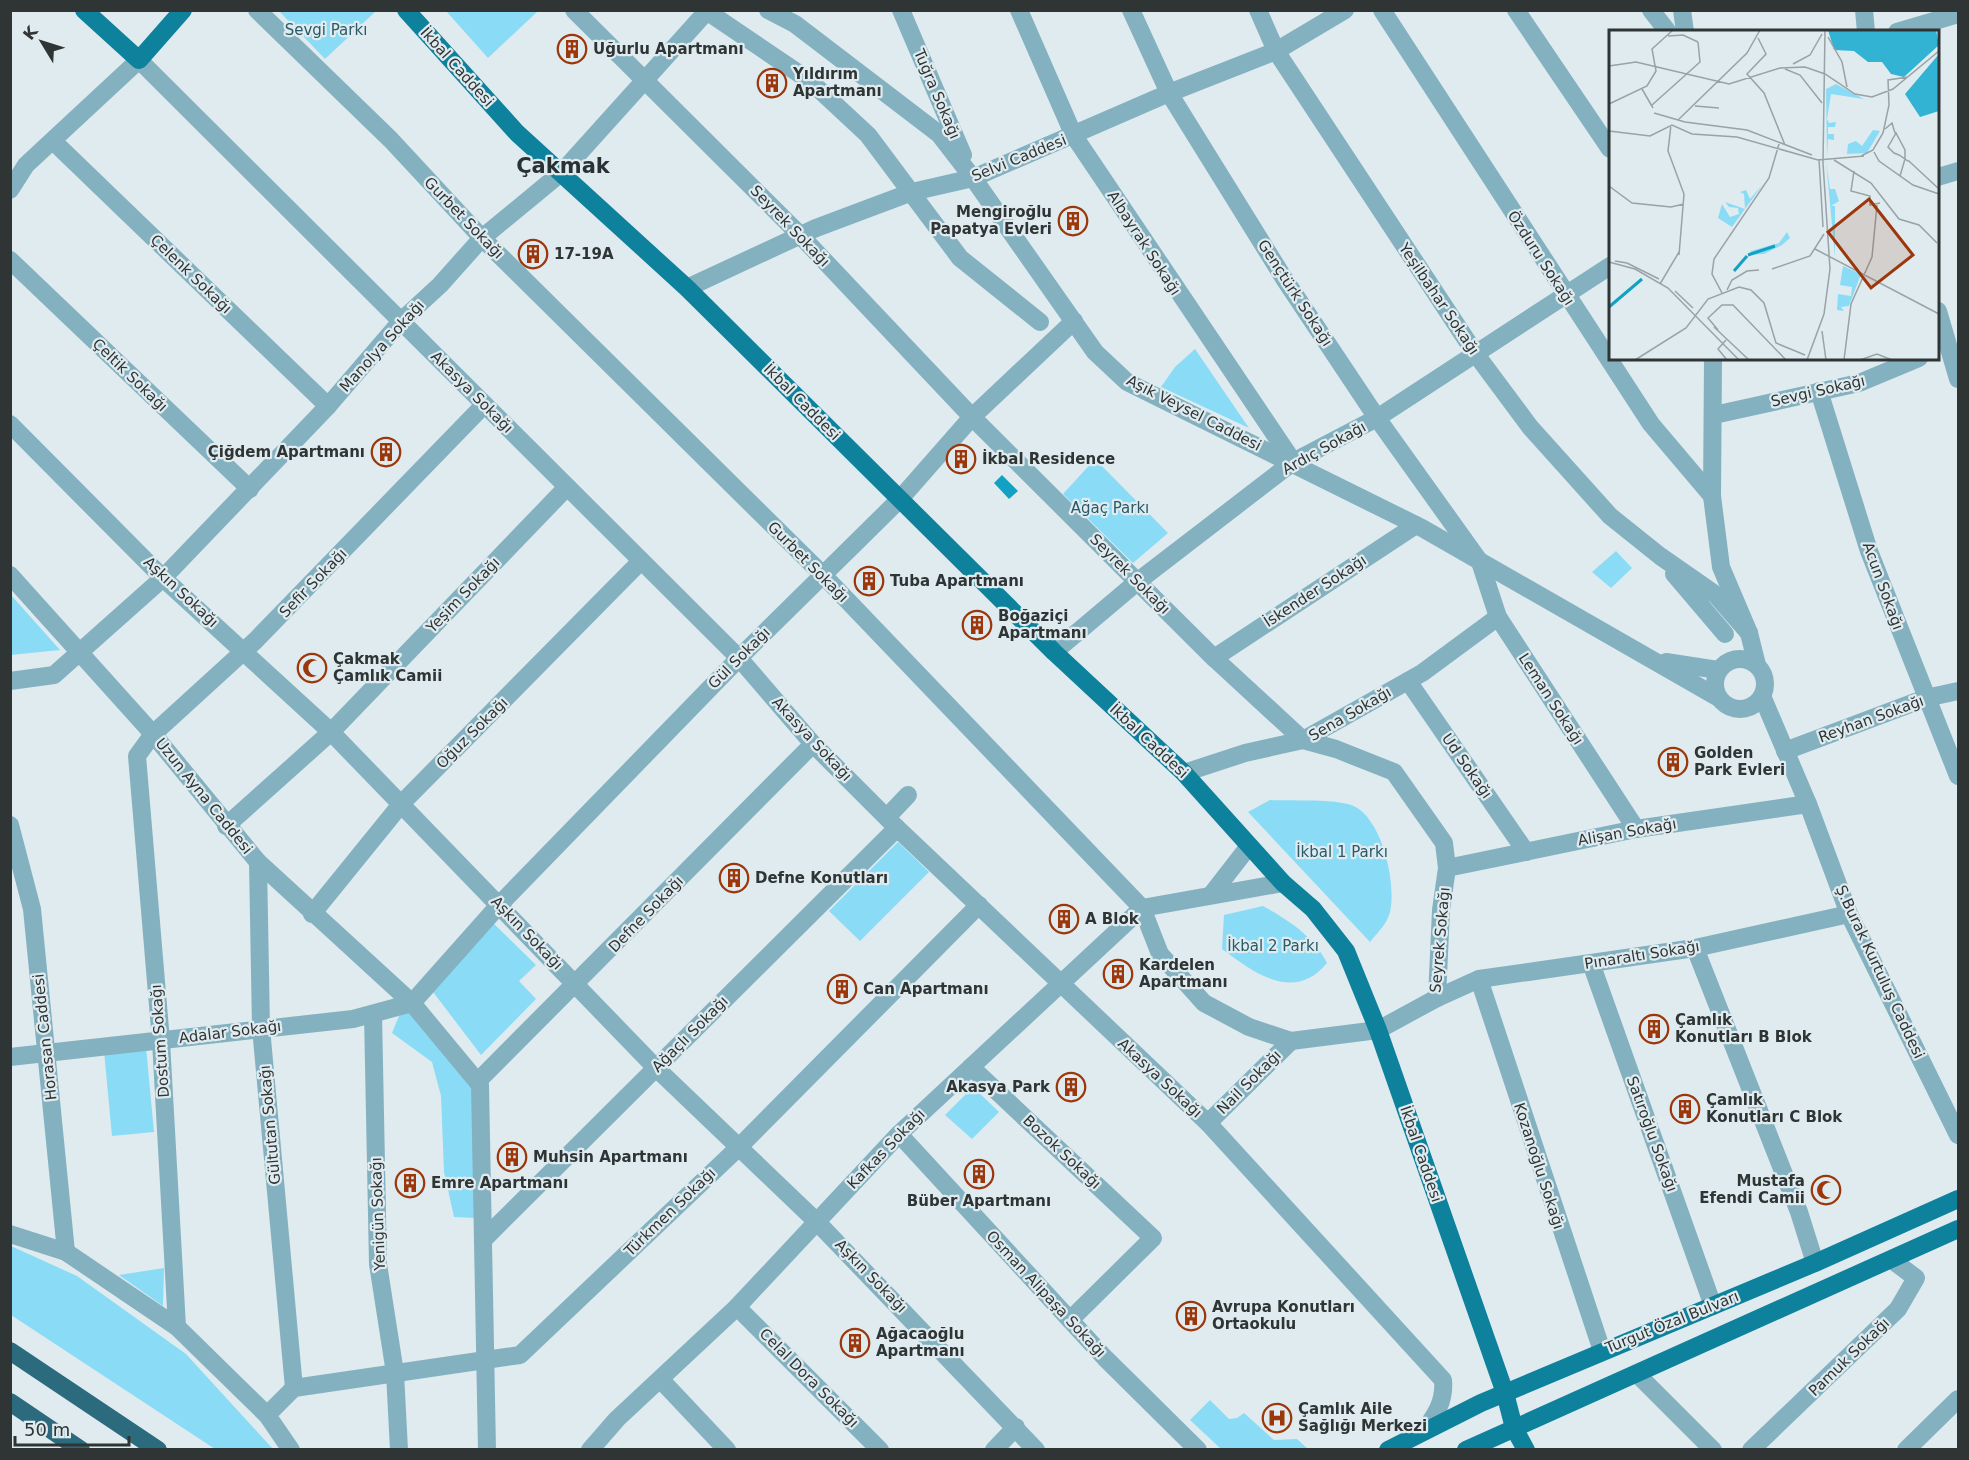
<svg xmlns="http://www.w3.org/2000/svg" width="1969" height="1460" viewBox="0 0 1969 1460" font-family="'DejaVu Sans',sans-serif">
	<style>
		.green { fill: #8adcf6 }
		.water { fill: #12a1c2 }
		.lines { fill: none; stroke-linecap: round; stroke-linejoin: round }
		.minor { stroke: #84b1c0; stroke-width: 18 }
		.major { stroke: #0e819c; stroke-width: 18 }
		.highway { stroke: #2c6b7d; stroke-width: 18 }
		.labels { text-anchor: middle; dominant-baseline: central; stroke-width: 4.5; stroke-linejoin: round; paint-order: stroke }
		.park-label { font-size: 15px; fill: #285a69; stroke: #dfebef }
		.poi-label { font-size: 15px; font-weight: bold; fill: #2f3435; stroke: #dfebef; text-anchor: start }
		.street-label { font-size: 15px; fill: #2f3435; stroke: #dfebef }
		.district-label { font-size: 21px; font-weight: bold; fill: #283134; stroke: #dfebef }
		.inset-river { fill: none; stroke: #12a1c2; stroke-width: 3 }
		.inset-road { fill: none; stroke: #99a2a5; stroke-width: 1.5 }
		.view { fill: #9c360b; fill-opacity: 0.15; stroke: #9c360b; stroke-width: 3 }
		.inset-edge { fill: none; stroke: #2f3435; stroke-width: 3 }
	</style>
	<rect width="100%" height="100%" fill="#dfebef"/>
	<g class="green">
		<polygon points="279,11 376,11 325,59"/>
		<polygon points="446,11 538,11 488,58"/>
		<polygon points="1195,349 1249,428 1161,387 1175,367"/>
		<polygon points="1095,459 1168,533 1133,563 1063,494"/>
		<polygon points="1616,551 1632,568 1611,588 1592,572"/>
		<polygon points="10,595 11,595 60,650 11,655"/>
		<path d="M 1270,800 C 1292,801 1327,799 1348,804 C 1381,811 1397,883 1390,912 C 1387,924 1378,932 1370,942 L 1248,812 Z"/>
		<polygon points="898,842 929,872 860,941 829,911"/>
		<path d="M 1263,906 C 1290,921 1313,936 1327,963 C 1294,1003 1254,973 1222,949 L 1224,915 Z"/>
		<polygon points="490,920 536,965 519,981 536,999 481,1055 430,988"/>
		<polygon points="410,1008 447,1052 472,1091 476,1218 454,1217 444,1172 441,1096 432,1062 392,1033 399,1016"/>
		<polygon points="146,1047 154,1132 112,1136 104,1051"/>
		<polygon points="973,1087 999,1112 972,1139 945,1115"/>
		<polygon points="11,1246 77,1276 186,1354 273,1449 215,1449 11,1315"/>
		<polygon points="164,1268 163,1306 119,1275"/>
		<polygon points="1210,1400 1229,1419 1237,1418 1244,1413 1274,1440 1297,1439 1308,1449 1221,1449 1190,1420"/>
	</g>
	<polygon class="water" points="1002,475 1018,491 1009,499 994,483"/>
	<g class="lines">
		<g class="minor">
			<polyline points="257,10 391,140 482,238 822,574 1142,908 1160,954 1204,1003 1249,1027 1291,1041 1378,1030 1437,998 1441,910 1447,868 1444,843 1394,772 1336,749 1303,740 1214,658 972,417 800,235 574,10"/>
			<polyline points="705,10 810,81 868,135 960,258 1040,322"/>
			<polyline points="768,10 795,24 939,134 973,178 1095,352 1127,382 1422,528 1717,697"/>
			<polyline points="901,10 963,155"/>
			<polyline points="1019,10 1074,136 1292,460"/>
			<polyline points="1131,10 1169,93 1285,280 1377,418 1480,562 1498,617 1636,829"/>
			<polyline points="1258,10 1276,51 1475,353 1530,427 1610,516 1660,556 1716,595 1749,633"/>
			<polyline points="1382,10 1651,424 1712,496"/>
			<polyline points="1516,10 1610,149"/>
			<polyline points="1651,10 1668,32"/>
			<polyline points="1682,10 1685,32"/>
			<polyline points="1864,10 1866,32"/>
			<polyline points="1897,32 1958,14"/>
			<polyline points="54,142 328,406"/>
			<polyline points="1938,177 1958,171"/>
			<path d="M 10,190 L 26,165 L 139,60 L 739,658 L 813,744 L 897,828 L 1208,1123 L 1443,1380 C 1445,1401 1436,1414 1424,1431"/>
			<polyline points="10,260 250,489"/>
			<polyline points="687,288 816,228 912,192 973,178 1169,93 1276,51 1345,10"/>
			<polyline points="1938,311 1958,379"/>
			<polyline points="1713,358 1712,496 1721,567 1749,633 1757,665"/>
			<polyline points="1819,391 1869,551 1958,776"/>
			<polyline points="1714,415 1859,383 1919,358"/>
			<polyline points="10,424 163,578 331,732 656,1068 817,1222 1036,1450"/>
			<polyline points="1674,574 1725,634"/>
			<polyline points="10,575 153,734 258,862 412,1003 480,1085 487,1450"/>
			<polyline points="1054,652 1137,582 1293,462 1377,418 1610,266"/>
			<polyline points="1214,658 1416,525"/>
			<circle cx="1740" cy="684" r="25"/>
			<polyline points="1666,662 1718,670"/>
			<polyline points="10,681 54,675 163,578 328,406 402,320 440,285 482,238 562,172 708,10"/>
			<polyline points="1408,681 1526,852"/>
			<polyline points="1762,696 1808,804 1849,914 1958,1135"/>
			<polyline points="1785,751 1926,698 1958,691"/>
			<polyline points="1184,773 1245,753 1303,740 1422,673 1498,617"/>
			<polyline points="887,817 908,795"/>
			<polyline points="10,825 32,909 66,1252"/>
			<polyline points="226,826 331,732 567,487"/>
			<polyline points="258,862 261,1028 294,1388"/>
			<polyline points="1447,868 1636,829 1808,804"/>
			<polyline points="1211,895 1249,846"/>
			<polyline points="312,914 402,803 641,561"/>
			<polyline points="1695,948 1799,1212 1815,1263"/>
			<polyline points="1591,963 1713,1306"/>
			<polyline points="1479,979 1602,1351"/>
			<polyline points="1437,998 1479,979 1695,948 1849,914"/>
			<polyline points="412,1003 500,904 747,650 900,499 972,417 1074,321"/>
			<polyline points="373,1014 378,1264 395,1373 399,1450"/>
			<polyline points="10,1057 353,1019 412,1003"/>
			<polyline points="971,1067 1153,1238 1070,1320"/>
			<polyline points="477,1082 813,744"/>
			<polyline points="1208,1123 1291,1041"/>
			<polyline points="899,1134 1105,1358 1198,1450"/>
			<polyline points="10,1234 66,1252 177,1327 267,1415"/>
			<polyline points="483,1240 897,828"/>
			<polyline points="737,1307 880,1450"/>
			<polyline points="177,1327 161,1041 137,756 153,734 255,641 484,405"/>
			<polyline points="1637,1374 1713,1450"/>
			<polyline points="661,1380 727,1450"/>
			<polyline points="294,1388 520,1355 738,1148 979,905"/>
			<polyline points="291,1450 267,1415 294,1388"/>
			<polyline points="590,1450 617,1419 737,1307 899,1134 1142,908 1283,883"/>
			<polyline points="994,1450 1016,1427"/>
			<polyline points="1751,1450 1898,1309 1916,1278 1892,1260"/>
			<polyline points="1906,1450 1958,1399"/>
		</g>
		<g class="major">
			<polyline points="84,10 139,60 183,10"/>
			<polyline points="406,10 517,133 687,288 1054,652 1184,773 1283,883 1313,909 1346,951 1378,1030 1505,1393 1514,1428 1526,1450"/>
			<polyline points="1388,1450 1481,1403 1815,1263 1958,1199"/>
			<polyline points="1466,1450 1958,1229"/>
		</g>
		<g class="highway">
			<polyline points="10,1351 158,1450"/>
			<polyline points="10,1402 81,1450"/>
		</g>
	</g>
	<defs>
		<g id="building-ring" transform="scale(1.5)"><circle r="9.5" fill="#dfebef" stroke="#9c360b" stroke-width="1.5"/><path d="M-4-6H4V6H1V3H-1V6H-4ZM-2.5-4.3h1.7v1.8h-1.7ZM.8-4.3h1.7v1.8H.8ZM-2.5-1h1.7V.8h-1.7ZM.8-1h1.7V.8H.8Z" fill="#9c360b"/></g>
		<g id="mosque-ring" transform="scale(1.5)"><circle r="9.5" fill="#dfebef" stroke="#9c360b" stroke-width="1.5"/><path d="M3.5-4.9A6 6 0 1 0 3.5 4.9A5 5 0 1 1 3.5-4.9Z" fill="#9c360b"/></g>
		<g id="hospital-ring" transform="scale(1.5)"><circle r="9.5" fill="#dfebef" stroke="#9c360b" stroke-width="1.5"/><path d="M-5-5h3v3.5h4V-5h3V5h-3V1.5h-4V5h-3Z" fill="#9c360b"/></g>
	</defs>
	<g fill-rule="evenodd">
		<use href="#building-ring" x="572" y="49"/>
		<use href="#building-ring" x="772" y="83"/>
		<use href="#building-ring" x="1073" y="221"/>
		<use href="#building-ring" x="533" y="254"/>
		<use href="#building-ring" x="386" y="452"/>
		<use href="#building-ring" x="961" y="459"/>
		<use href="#building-ring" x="869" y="581"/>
		<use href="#building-ring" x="977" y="625"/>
		<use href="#mosque-ring" x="312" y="668"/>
		<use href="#building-ring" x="1673" y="762"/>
		<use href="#building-ring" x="734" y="878"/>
		<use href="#building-ring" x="1064" y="919"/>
		<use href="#building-ring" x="1118" y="974"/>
		<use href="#building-ring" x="842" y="989"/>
		<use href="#building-ring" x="1654" y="1029"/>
		<use href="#building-ring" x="1071" y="1087"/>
		<use href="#building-ring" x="1685" y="1109"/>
		<use href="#building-ring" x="512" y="1157"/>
		<use href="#building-ring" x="979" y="1174"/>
		<use href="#building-ring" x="410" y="1183"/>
		<use href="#mosque-ring" x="1826" y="1190"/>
		<use href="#building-ring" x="1191" y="1316"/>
		<use href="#building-ring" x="855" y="1343"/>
		<use href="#hospital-ring" x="1277" y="1418"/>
	</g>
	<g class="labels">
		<g class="park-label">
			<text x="326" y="30">Sevgi Parkı</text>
			<text x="1110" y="508">Ağaç Parkı</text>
			<text x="1342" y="852">İkbal 1 Parkı</text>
			<text x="1273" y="946">İkbal 2 Parkı</text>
		</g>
		<g class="poi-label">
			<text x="593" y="49">Uğurlu Apartmanı</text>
			<text x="793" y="74">Yıldırım<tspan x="793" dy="17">Apartmanı</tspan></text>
			<text x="1052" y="212" text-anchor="end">Mengiroğlu<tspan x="1052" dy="17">Papatya Evleri</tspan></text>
			<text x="554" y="254">17-19A</text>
			<text x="365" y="452" text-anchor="end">Çiğdem Apartmanı</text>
			<text x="982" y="459">İkbal Residence</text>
			<text x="890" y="581">Tuba Apartmanı</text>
			<text x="998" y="616">Boğaziçi<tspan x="998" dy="17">Apartmanı</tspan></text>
			<text x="333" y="659">Çakmak<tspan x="333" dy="17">Çamlık Camii</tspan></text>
			<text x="1694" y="753">Golden<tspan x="1694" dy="17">Park Evleri</tspan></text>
			<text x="755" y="878">Defne Konutları</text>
			<text x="1085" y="919">A Blok</text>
			<text x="1139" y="965">Kardelen<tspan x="1139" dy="17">Apartmanı</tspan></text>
			<text x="863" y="989">Can Apartmanı</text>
			<text x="1675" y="1020">Çamlık<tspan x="1675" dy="17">Konutları B Blok</tspan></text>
			<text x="1050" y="1087" text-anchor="end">Akasya Park</text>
			<text x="1706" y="1100">Çamlık<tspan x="1706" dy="17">Konutları C Blok</tspan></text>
			<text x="533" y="1157">Muhsin Apartmanı</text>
			<text x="1805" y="1181" text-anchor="end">Mustafa<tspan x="1805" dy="17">Efendi Camii</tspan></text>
			<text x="431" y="1183">Emre Apartmanı</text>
			<text x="979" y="1201" text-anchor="middle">Büber Apartmanı</text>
			<text x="1212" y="1307">Avrupa Konutları<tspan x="1212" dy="17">Ortaokulu</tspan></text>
			<text x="876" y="1334">Ağacaoğlu<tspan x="876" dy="17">Apartmanı</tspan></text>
			<text x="1298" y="1409">Çamlık Aile<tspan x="1298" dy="17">Sağlığı Merkezi</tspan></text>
		</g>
		<g class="street-label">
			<text transform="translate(457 67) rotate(48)">İkbal Caddesi</text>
			<text transform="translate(937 94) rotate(67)">Tuğra Sokağı</text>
			<text transform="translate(1019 158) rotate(-22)">Selvi Caddesi</text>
			<text transform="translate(464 218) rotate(46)">Gurbet Sokağı</text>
			<text transform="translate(790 226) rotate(46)">Seyrek Sokağı</text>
			<text transform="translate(1144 243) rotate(57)">Albayrak Sokağı</text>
			<text transform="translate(1541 258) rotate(57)">Özduru Sokağı</text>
			<text transform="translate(191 274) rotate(44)">Çelenk Sokağı</text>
			<text transform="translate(1295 293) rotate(57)">Gençtürk Sokağı</text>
			<text transform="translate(1439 299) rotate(56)">Yeşilbahar Sokağı</text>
			<text transform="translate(382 346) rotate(-48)">Manolya Sokağı</text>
			<text transform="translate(130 375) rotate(44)">Çeltik Sokağı</text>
			<text transform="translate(1818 391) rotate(-13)">Sevgi Sokağı</text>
			<text transform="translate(472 392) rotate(45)">Akasya Sokağı</text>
			<text transform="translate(802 402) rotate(45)">İkbal Caddesi</text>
			<text transform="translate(1194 413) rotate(27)">Aşık Veysel Caddesi</text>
			<text transform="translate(1324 448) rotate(-29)">Ardıç Sokağı</text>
			<text transform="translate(808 562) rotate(45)">Gurbet Sokağı</text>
			<text transform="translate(1130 574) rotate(45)">Seyrek Sokağı</text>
			<text transform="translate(313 583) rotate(-46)">Sefir Sokağı</text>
			<text transform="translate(1883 586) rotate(70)">Acun Sokağı</text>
			<text transform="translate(1315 591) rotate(-33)">İskender Sokağı</text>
			<text transform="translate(181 592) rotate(43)">Aşkın Sokağı</text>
			<text transform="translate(463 595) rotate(-46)">Yeşim Sokağı</text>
			<text transform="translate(739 658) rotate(-45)">Gül Sokağı</text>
			<text transform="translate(1551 699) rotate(57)">Leman Sokağı</text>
			<text transform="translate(1350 714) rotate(-30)">Sena Sokağı</text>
			<text transform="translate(1871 719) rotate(-20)">Reyhan Sokağı</text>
			<text transform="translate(472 733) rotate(-45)">Oğuz Sokağı</text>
			<text transform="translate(812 739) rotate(47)">Akasya Sokağı</text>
			<text transform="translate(1149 741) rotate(43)">İkbal Caddesi</text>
			<text transform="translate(1467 766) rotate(55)">Ud Sokağı</text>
			<text transform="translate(204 796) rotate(51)">Uzun Ayna Caddesi</text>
			<text transform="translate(1627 832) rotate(-10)">Alişan Sokağı</text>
			<text transform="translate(646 914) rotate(-46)">Defne Sokağı</text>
			<text transform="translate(527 933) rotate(46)">Aşkın Sokağı</text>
			<text transform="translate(1440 940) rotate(-85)">Seyrek Sokağı</text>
			<text transform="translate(1642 955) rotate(-9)">Pınaraltı Sokağı</text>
			<text transform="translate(1880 972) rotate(65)">Ş.Burak Kurtuluş Caddesi</text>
			<text transform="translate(230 1032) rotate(-7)">Adalar Sokağı</text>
			<text transform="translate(690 1034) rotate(-45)">Ağaçlı Sokağı</text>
			<text transform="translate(45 1037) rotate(-96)">Horasan Caddesi</text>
			<text transform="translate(160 1041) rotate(-94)">Dostum Sokağı</text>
			<text transform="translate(1160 1078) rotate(43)">Akasya Sokağı</text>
			<text transform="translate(1249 1082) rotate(-45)">Nail Sokağı</text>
			<text transform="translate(270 1125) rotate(-95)">Gültutan Sokağı</text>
			<text transform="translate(1652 1134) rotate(70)">Satıroğlu Sokağı</text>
			<text transform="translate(886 1149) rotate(-46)">Kafkas Sokağı</text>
			<text transform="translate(1062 1152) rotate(43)">Bozok Sokağı</text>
			<text transform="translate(1421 1154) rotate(71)">İkbal Caddesi</text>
			<text transform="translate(1539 1166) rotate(72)">Kozanoğlu Sokağı</text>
			<text transform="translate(670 1212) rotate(-44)">Türkmen Sokağı</text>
			<text transform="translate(378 1214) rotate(-92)">Yenigün Sokağı</text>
			<text transform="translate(871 1276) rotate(46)">Aşkın Sokağı</text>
			<text transform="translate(1046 1294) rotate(47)">Osman Alipaşa Sokağı</text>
			<text transform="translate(1672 1322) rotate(-22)">Turgut Özal Bulvarı</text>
			<text transform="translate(1849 1357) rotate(-44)">Pamuk Sokağı</text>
			<text transform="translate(809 1378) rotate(45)">Celal Dora Sokağı</text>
		</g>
		<g class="district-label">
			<text x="563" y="166">Çakmak</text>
		</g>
	</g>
	<g transform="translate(1609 30)">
		<rect width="330" height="330" fill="#dfebef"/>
		<path d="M 227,54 L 255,69 L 222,64 L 218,89 L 220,93 L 227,92 L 226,97 L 219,97 L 219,104 L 225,104 L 225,110 L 219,109 L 218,128 L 217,59 ZM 264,100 L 271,101 L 258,123 L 238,124 L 239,114 L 247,111 L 253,116 ZM 217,131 L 221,159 L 226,159 L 230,171 L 222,176 L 226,176 L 226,227 ZM 154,154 L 123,197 L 109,188 L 113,174 L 121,187 L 130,184 L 129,178 L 120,177 L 116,172 L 136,179 L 135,164 L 131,162 L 137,160 L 141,169 ZM 178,202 L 181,208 L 173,215 L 155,224 L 140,225 L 142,221 L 170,213 ZM 234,236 L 252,244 L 240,276 L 232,277 L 235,281 L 228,280 L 229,264 L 242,266 L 243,257 L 231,255 Z" fill="#8adcf6"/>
		<path d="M 219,0 L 327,0 L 330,15 L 295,47 L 282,44 L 273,32 L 259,32 L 245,21 L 225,20 ZM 330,24 L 330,81 L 311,87 L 296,64 Z" fill="#33b3d4"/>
		<path class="inset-river" d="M 139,225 L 166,216M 125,241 L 138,226M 0,277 L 33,249"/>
		<path class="inset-road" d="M 59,6 L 74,5 L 89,12M 219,7 L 233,32 L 238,57M 149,8 L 157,24 L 138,44 L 155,63 L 176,115M 184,34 L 201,25 L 213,4M 0,36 L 27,32 L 120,54 L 171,38 L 196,37 L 216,44 L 246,64 L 263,67 L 284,59 L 330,21M 176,39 L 191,45 L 213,73M 33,59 L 44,78M 0,74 L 38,56 L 47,41 L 43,19 L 64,0M 43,75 L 91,32 L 89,12M 86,76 L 110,78M 45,83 L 76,92 L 138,100 L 203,125M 69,90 L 138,23 L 151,0M 62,95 L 59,121 L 75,164 L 70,225M 276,99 L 283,93 L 286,103M 0,101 L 41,106 L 63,95 L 83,104 L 128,107 L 209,130 L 255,126M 265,122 L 270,131 L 304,155 L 330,164M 252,126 L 264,120 L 274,103 L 280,75 L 279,50 L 299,47M 210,129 L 214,197M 225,130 L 262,153 L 290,189 L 310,195 L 328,213M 245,141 L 242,161 L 261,166 L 261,175 L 271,173M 291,146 L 296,129 L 296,120 L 287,103 L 279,117 L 285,123 L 290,125 L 299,131 L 300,131 L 302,133 L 330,159M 0,156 L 23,173 L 62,177 L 75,174M 206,219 L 330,284M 6,231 L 18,233 L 50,249M 0,232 L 26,239 L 59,258 L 130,330M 163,239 L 201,226 L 215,204M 51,254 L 70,222M 118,260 L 123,250 L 138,241 L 150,240M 66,261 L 84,278M 113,263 L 103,244 L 105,229 L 160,148 L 170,114M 105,297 L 140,330M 109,300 L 99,288 L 113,275 L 124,275 L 177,330M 213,301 L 217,330M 117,310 L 109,319 L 118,330M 26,330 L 77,298 L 99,269 L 130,257 L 142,260 L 155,273 L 167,313 L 196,325M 198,330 L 215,284 L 221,239 L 214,133 L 216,0M 235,330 L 242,274 L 263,227 L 268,175M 251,330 L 268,324 L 283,330"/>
		<path class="view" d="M 260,169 L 304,225 L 262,258 L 219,202 Z"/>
		<rect width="330" height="330" class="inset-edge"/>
	</g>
	<rect width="1969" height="1460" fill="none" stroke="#2f3435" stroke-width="24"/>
	<g transform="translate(42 42) rotate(308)" stroke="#dfebef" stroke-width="4.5" paint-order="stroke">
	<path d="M0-4.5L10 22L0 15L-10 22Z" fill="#2f3435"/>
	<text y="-9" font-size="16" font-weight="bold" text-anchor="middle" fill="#2f3435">K</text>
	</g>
	<path d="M15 1436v9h114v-9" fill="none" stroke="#2f3435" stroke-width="3"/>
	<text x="24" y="1436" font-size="18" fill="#2f3435" stroke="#dfebef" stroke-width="4.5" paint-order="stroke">50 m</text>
</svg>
